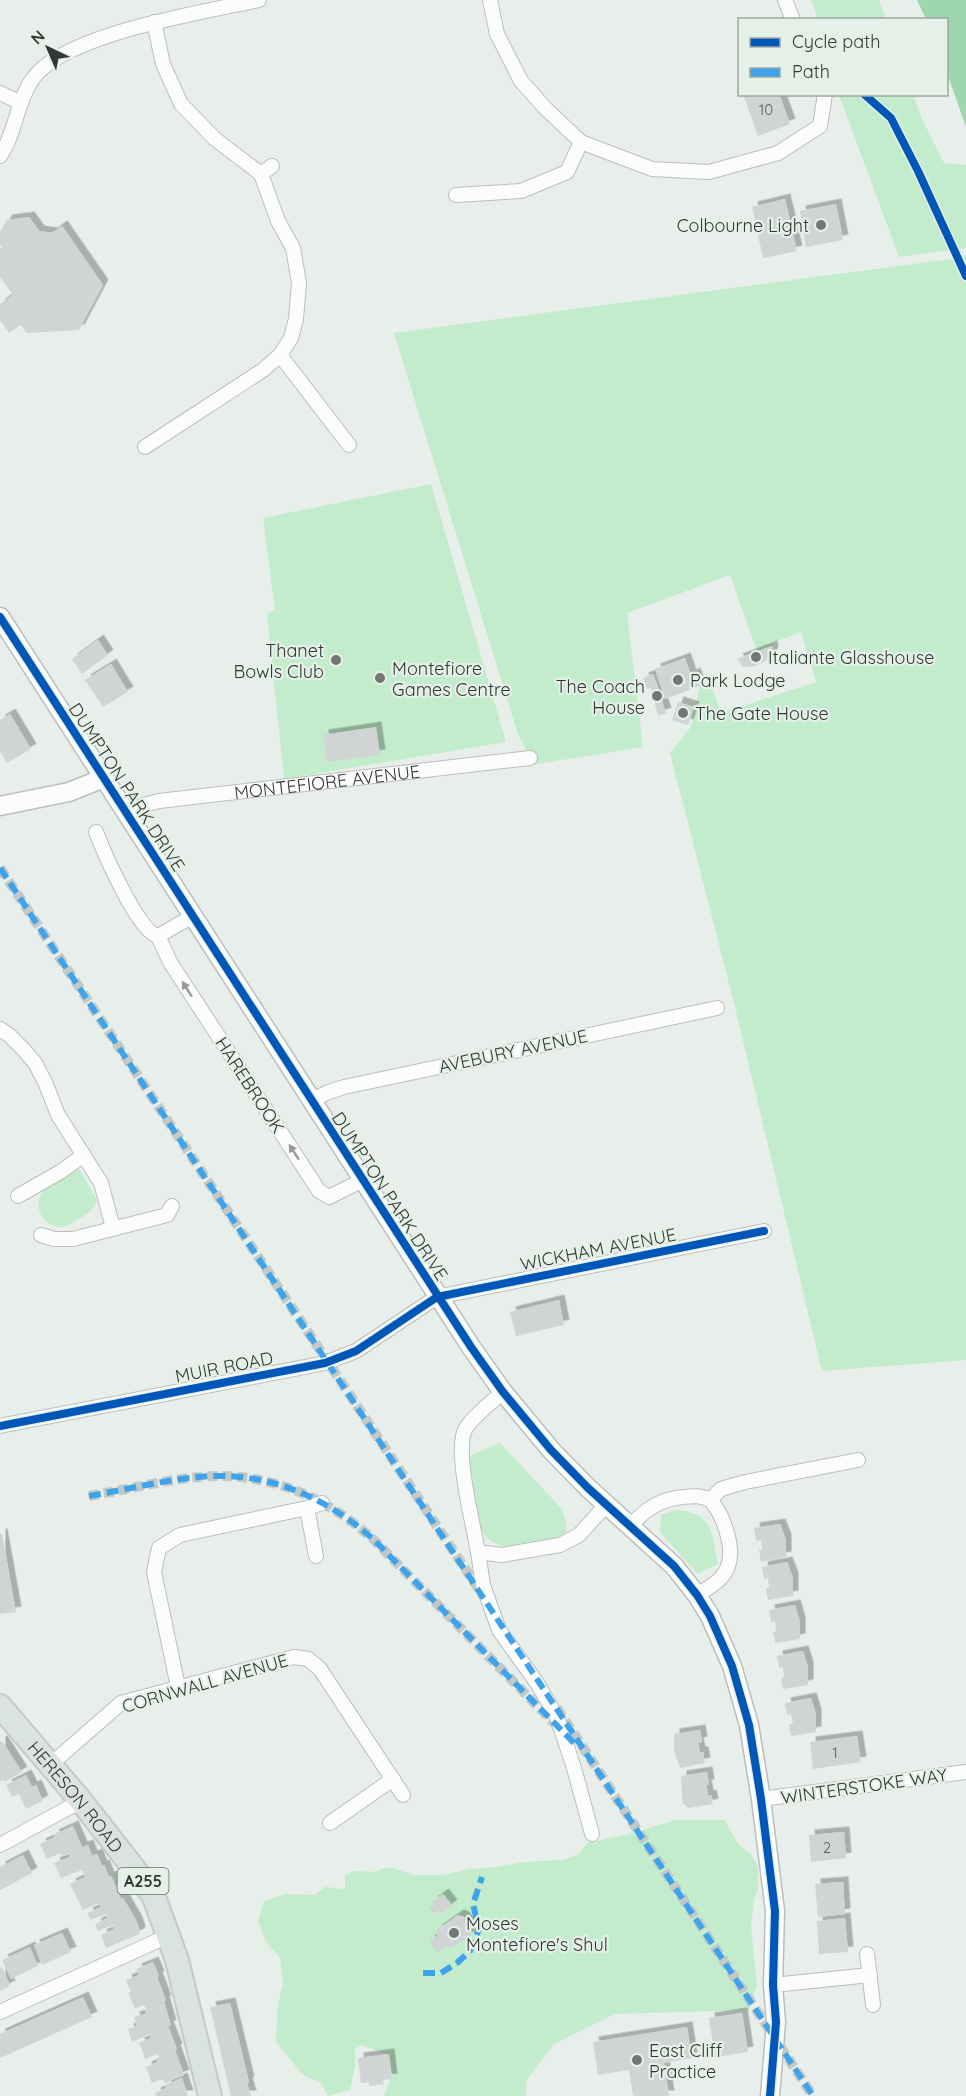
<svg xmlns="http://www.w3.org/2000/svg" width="966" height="2096" viewBox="0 0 966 2096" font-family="Quicksand,sans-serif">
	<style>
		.green { fill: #c2eccc; fill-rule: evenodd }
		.water { fill: #9ed6ae }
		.building { fill: #d1d4d4; filter: url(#shadow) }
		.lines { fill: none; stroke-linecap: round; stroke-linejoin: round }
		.pedestrian-tunnel { stroke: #c4c9c5; stroke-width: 10; stroke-dasharray: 10 5; stroke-linecap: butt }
		.minor-casing { stroke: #bbbfbb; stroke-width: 16 }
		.tertiary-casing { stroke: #bbbfbb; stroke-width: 21 }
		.primary-casing { stroke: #c6c9c7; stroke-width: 26 }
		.minor { stroke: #fcfcfc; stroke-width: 14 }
		.tertiary { stroke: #fcfcfc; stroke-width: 18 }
		.primary { stroke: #dae3dd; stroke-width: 22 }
		.quiet { stroke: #3ea3eb; stroke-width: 6; stroke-dasharray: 12 6; stroke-linecap: butt }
		.cycleway-casing { stroke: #e5f1e8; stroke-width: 11 }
		.cycleway { stroke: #0057b8; stroke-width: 8 }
		.oneway { fill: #989a98 }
		.poi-dot { fill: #727773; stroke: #e5f1e8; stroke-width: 2 }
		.labels { text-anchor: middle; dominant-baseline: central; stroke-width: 4.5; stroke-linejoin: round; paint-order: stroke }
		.number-label { font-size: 15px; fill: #5a5e5c }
		.shield { fill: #e5f1e8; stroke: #686f6a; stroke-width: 1.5 }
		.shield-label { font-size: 16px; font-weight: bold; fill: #333734 }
		.poi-label { font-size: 18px; fill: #333734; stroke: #e5f1e8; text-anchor: start }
		.street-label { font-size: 18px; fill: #333734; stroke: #e5f1e8 }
	</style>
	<defs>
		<filter id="shadow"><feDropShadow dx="5.5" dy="-5.5" stdDeviation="0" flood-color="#0004"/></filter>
	</defs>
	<rect width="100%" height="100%" fill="#e8eee9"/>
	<g class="green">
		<polygon points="812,0 879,0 886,19 817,19"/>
		<polygon points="839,95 913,95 923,121 944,163 966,165 966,248 899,257"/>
		<polygon points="966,257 966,1360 822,1371 734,1003 670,753 691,727 700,686 710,682 721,713 816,682 801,632 772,643 773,645 757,651 730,575 627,613 643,747 531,765 530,758 518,734 394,333"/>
		<polygon points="431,484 506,742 284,779 267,614 275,610 263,518"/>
		<path d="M 79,1169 L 97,1200 C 93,1210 90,1212 82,1217 C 75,1221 68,1227 60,1227 C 43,1227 32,1206 43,1192 C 51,1182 67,1175 79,1169 Z"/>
		<path d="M 500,1443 L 562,1509 L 566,1522 L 566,1533 L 562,1536 C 545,1540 525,1547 507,1546 C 469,1545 471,1484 469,1456 Z"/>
		<path d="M 675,1510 C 714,1513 711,1532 718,1564 L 698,1574 L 660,1532 L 661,1515 Z"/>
		<path d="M 676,1820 L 724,1820 L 739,1845 L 750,1853 L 758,1867 L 758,1889 L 754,1900 L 751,1927 L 757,1985 L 749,2010 L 615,2014 L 554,2044 L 526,2081 L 526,2096 L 384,2096 L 393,2073 L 386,2054 L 362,2045 L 355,2049 L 355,2066 L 350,2090 L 328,2096 L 321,2083 L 302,2074 L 276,2042 L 278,2004 L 283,1984 L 280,1958 L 266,1942 L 258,1921 L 264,1901 L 285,1894 L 315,1895 L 325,1887 L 345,1889 L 345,1875 L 354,1871 L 372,1872 L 389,1867 L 414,1875 L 443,1875 L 469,1869 L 496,1867 L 525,1862 L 563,1860 L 579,1854 L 587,1843 L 629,1834 ZM 458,1915 L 464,1917 L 472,1929 L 471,1935 L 451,1948 L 445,1947 L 437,1952 L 429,1942 L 437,1936 L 437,1930 Z"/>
	</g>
	<polygon class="water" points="917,0 966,0 966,127 947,73 946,20 926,19"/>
	<g class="building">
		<polygon points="743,94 779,94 790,124 758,136"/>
		<polygon points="785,199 797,251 763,258 752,207"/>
		<polygon points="836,204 843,240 806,247 800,211"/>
		<polygon points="29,217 39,231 52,233 62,226 103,285 79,330 27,333 21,325 9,333 0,320 0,304 13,295 0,277 0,249 2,248 0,245 0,232 7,220"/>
		<polygon points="98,640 108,655 82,674 72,659"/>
		<polygon points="772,646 773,651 770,659 752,667 742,666 737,659"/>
		<polygon points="685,658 691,675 695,673 700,686 665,699 655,669"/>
		<polygon points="111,664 128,692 103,707 85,680"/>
		<polygon points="653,674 666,713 658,716 651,688 647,689 643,678"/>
		<polygon points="678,702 694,707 688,725 672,720"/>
		<polygon points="10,714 31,749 7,763 0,751 0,720"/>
		<polygon points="376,727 380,755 327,762 323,735"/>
		<polygon points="559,1300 564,1325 516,1336 510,1312"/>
		<polygon points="780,1524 786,1540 786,1557 761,1562 759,1550 762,1550 761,1540 756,1541 754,1528"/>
		<polygon points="0,1534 2,1534 16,1612 0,1614"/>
		<polygon points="787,1562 793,1578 793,1596 768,1600 766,1588 769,1588 768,1578 764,1579 762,1567"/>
		<polygon points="795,1605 800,1622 800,1639 775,1643 773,1632 776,1631 775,1622 771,1622 769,1610"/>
		<polygon points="803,1651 808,1667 808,1685 783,1689 781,1678 784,1677 783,1667 779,1668 777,1656"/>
		<polygon points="811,1698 816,1714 816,1732 791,1736 789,1724 793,1724 791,1714 787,1715 785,1703"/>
		<polygon points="700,1730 702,1742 698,1743 700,1752 703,1752 705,1763 680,1768 674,1751 674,1734"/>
		<polygon points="857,1736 861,1762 813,1769 810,1742"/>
		<polygon points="2,1741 22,1772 5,1782 3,1780 0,1781 0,1742"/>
		<polygon points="707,1772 709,1785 706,1785 707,1789 708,1796 711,1795 713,1804 690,1808 686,1807 685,1804 683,1804 682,1793 681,1776"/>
		<polygon points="26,1775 32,1787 36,1785 43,1801 26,1809 19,1794 12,1797 6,1785"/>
		<polygon points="73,1826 82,1847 88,1845 92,1856 97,1854 102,1866 104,1865 109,1877 111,1876 121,1899 123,1898 136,1920 140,1931 139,1934 106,1948 101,1935 114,1929 113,1925 98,1931 95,1924 107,1918 106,1914 91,1920 87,1913 101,1907 99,1903 83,1910 70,1884 85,1877 82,1870 61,1878 54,1863 70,1857 68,1853 62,1856 61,1853 47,1859 40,1844 55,1837 53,1835"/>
		<polygon points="844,1832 846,1858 811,1862 809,1835"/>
		<polygon points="23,1855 32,1873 0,1890 0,1867"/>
		<polygon points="843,1882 845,1914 818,1917 815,1884"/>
		<polygon points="443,1894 452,1905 441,1914 438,1910 433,1914 429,1908 434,1905 432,1902"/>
		<polygon points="458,1915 464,1917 472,1929 471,1935 451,1948 445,1947 437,1953 429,1941 437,1936 437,1930"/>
		<polygon points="845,1918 848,1952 819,1954 817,1921"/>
		<polygon points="62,1933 71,1952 42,1965 34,1945"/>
		<polygon points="30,1947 38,1966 11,1979 2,1960"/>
		<polygon points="153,1962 159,1976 157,1977 166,2001 164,2001 171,2026 168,2026 177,2049 175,2050 184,2075 165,2083 163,2079 152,2083 146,2067 158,2062 156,2058 159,2057 158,2054 145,2059 142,2050 139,2043 151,2038 150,2034 132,2042 128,2029 137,2026 134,2017 145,2014 146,2009 144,2005 135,2009 128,1993 131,1992 126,1980 139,1975 136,1969"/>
		<polygon points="2,1967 10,1986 0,1991 0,1968"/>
		<polygon points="83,1997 92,2017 0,2058 0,2034"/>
		<polygon points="230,2003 249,2082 247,2083 251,2096 231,2096 210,2007"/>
		<polygon points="742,2013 748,2052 715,2057 709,2018"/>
		<polygon points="687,2027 692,2058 664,2063 669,2096 633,2096 629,2070 598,2075 593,2042"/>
		<polygon points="389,2054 392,2079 383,2080 384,2084 369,2086 369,2082 361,2083 358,2058"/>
		<polygon points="182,2078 188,2096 156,2096 155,2093 166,2088 165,2085"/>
	</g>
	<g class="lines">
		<g class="pedestrian-tunnel">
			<polyline points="0,868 484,1597"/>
			<path d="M 89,1496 C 131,1489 174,1477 216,1476 C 276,1475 329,1500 373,1539 L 561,1730"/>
			<polyline points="557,1708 813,2096"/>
		</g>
		<g class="minor-casing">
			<g id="minor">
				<polyline points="490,0 497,34 521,81 546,109 581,142 652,169 709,172 778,153 820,126 825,94"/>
				<polyline points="785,0 793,20"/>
				<polyline points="154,22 163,64 181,104 215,139 261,174"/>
				<polyline points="0,93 21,103"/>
				<path d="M 0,156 C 16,133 16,103 32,80 C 61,34 205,12 259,0"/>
				<polyline points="456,195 521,191 567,172 581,142"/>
				<polyline points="280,355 349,445"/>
				<polyline points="145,447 263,370 280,355 291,338 296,319 299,283 293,248 278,221 261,174 272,166"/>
				<path id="s1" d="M 127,814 L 141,806 L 159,801 L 530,758"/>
				<path d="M 96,832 C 103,850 139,934 158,936 L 193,916"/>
				<polyline points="158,936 170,962 319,1191 329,1197 363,1180"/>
				<polyline points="0,1029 9,1035 24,1050 35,1063 45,1082 58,1115 101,1183 113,1228"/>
				<polyline points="312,1101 326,1093 344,1087 717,1008"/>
				<polyline points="18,1196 60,1172 84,1155"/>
				<polyline points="41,1235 54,1239 73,1239 167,1215 172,1206"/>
				<path d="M 503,1392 C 491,1403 475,1414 466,1428 C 453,1448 474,1527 478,1552 L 502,1555 L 560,1545 L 579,1535 L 607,1504"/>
				<polyline points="0,1426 325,1363 356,1351 437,1297 764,1231"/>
				<polyline points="710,1500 721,1489 745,1482 858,1460"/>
				<polyline points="307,1508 316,1556"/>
				<path d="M 630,1526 C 646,1509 660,1499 683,1497 C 693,1496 701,1495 710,1500 C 723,1513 735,1548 728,1566 C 724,1580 708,1588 697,1595"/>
				<polyline points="478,1552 483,1585 499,1630 537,1683 557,1717 574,1768 592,1834"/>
				<polyline points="178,1687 154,1572 159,1548 180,1535 307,1508 322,1503"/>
				<polyline points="50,1765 121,1703 294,1657 308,1659 320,1669 403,1795"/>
				<polyline points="761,1799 966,1772"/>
				<polyline points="330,1823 393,1779"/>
				<polyline points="0,1845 81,1801"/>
				<polyline points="867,1954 873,2005"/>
				<polyline points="773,1985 870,1975"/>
				<polyline points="0,2012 168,1936"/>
			</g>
		</g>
		<g class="tertiary-casing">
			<g id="tertiary">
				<polyline points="0,617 471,1347 503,1392 551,1450 588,1488 674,1566 697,1595 710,1616 732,1666 749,1725 761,1799 775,1911 773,1985 776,2022 770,2096"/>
				<polyline points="0,806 69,792 104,778"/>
			</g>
		</g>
		<g class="primary-casing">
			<g id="primary">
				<path id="s2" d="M 0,1706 L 81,1801 L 135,1870 L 154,1897 L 177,1960 L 210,2096"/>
			</g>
		</g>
		<use href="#minor" class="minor"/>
		<use href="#tertiary" class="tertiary"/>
		<use href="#primary" class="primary"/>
		<g class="quiet">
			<polyline points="0,868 813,2096"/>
			<path d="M 89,1496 C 131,1489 174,1477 216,1476 C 276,1475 329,1500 373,1539 L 576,1745"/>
			<polyline points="423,1973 441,1973 457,1963 470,1951 479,1929 473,1904 482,1877"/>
		</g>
		<g class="cycleway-casing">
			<g id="cycleway">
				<polyline points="864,94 891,118 918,171 966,276"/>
				<polyline points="0,617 471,1347 503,1392 551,1450 588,1488 674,1566 697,1595 710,1616 732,1666 749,1725 761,1799 775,1911 773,1985 776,2022 770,2096"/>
				<polyline points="0,1426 325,1363 356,1351 437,1297 764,1231"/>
			</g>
		</g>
		<use href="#cycleway" class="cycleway"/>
	</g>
	<defs><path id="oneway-solid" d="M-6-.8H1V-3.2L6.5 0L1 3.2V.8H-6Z" transform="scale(1.5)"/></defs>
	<g class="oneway">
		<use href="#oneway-solid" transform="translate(187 989) rotate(-123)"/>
		<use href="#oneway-solid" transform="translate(294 1152) rotate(-123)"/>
	</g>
	<g class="poi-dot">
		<circle cx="821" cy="225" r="6"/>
		<circle cx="756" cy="657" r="6"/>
		<circle cx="336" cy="660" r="6"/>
		<circle cx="380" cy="678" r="6"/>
		<circle cx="678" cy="680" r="6"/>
		<circle cx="657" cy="696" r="6"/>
		<circle cx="683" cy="713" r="6"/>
		<circle cx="454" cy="1933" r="6"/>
		<circle cx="637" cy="2060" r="6"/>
	</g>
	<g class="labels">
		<g class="number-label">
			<text x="766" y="109">10</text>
			<text x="835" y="1752">1</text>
			<text x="827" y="1847">2</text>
		</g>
		<rect class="shield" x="117.5" y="1868" width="51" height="26" rx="4.5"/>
		<g class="shield-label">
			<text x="143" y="1881">A255</text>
		</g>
		<g class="poi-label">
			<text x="809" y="225" text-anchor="end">Colbourne Light</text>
			<text x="324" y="650" text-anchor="end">Thanet<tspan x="324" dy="21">Bowls Club</tspan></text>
			<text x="768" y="657">Italiante Glasshouse</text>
			<text x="392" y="668">Montefiore<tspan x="392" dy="21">Games Centre</tspan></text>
			<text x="690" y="680">Park Lodge</text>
			<text x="645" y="686" text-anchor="end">The Coach<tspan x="645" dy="21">House</tspan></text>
			<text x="695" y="713">The Gate House</text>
			<text x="466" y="1923">Moses<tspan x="466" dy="21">Montefiore's Shul</tspan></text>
			<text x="649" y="2050">East Cliff<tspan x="649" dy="21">Practice</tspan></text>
		</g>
		<g class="street-label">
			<text stroke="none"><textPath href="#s1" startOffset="204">MONTEFIORE AVENUE</textPath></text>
			<text transform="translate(127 787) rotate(57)">DUMPTON PARK DRIVE</text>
			<text transform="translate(513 1051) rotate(-12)">AVEBURY AVENUE</text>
			<text transform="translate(250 1085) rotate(57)">HAREBROOK</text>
			<text transform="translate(390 1196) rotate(57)">DUMPTON PARK DRIVE</text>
			<text transform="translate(598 1249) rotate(-11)">WICKHAM AVENUE</text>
			<text transform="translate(224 1367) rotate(-11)">MUIR ROAD</text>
			<text transform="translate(205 1683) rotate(-16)">CORNWALL AVENUE</text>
			<text transform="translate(864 1786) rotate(-8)">WINTERSTOKE WAY</text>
			<text stroke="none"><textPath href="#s2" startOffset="118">HERESON ROAD</textPath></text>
		</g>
	</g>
	<rect x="738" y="18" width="210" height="78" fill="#e5f1e8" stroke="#9ea7a0" stroke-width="1.5"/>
	<rect x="750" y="38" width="30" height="9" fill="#0057b8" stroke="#9ea7a0" stroke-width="1.5"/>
	<text x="792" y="48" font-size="18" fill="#333734">Cycle path</text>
	<rect x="750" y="68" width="30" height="9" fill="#3ea3eb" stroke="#9ea7a0" stroke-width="1.5"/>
	<text x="792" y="78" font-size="18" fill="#333734">Path</text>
	<g transform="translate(48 48) rotate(316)" stroke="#e5f1e8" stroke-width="4.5" paint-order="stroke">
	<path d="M0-4.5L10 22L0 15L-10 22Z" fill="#333734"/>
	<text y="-9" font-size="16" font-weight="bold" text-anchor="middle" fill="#333734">N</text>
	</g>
</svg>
